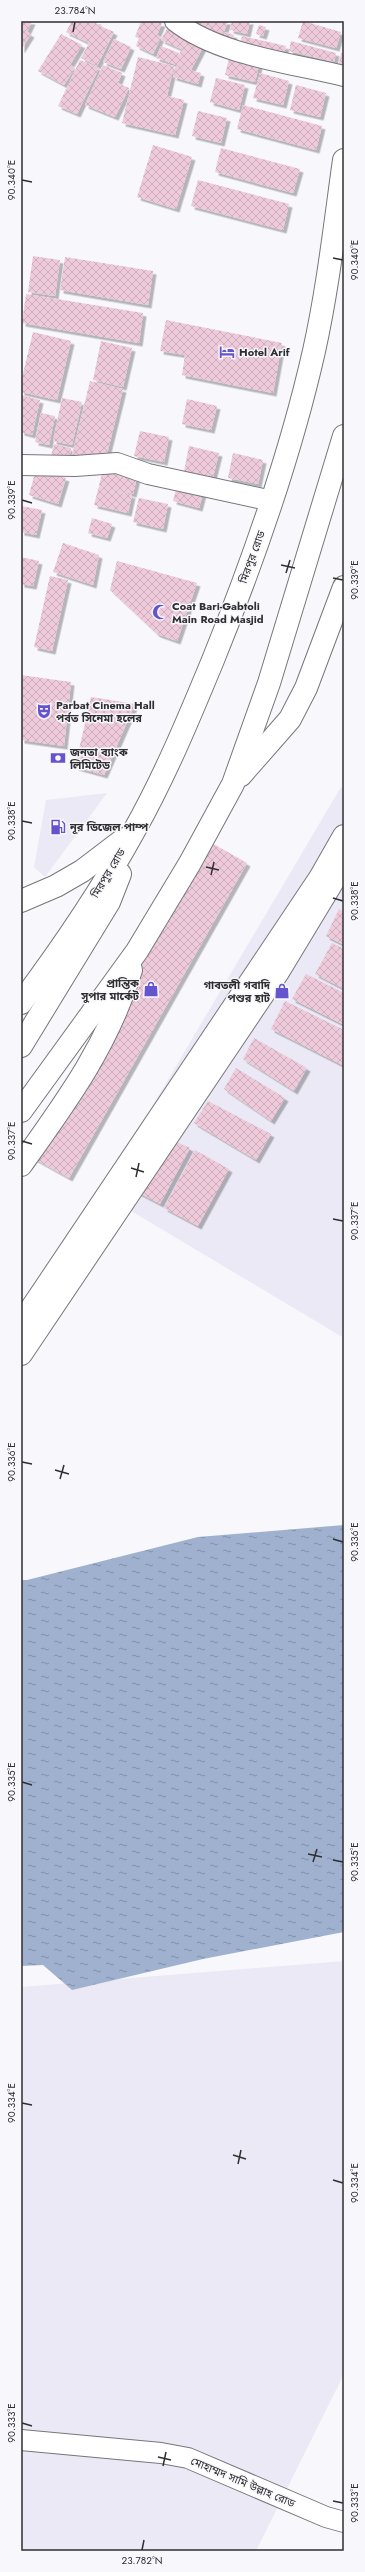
<svg xmlns="http://www.w3.org/2000/svg" width="365" height="2572" viewBox="0 0 365 2572" font-family="Jost,'Noto Sans Bengali',sans-serif">
	<style>
		.built { fill: #eae9f5 }
		.water { fill: url(#water-ripples) }
		.building { fill: url(#building-cross-hatch); filter: url(#shadow) }
		.lines { fill: none; stroke-linecap: round; stroke-linejoin: round }
		.minor-casing { stroke: #77777b; stroke-width: 22 }
		.trunk-casing { stroke: #77777b; stroke-width: 24 }
		.minor { stroke: #fff; stroke-width: 20 }
		.trunk { stroke: #fff; stroke-width: 22 }
		.ticks { fill: none; stroke: #2f2f31; stroke-width: 1.5 }
		.labels { text-anchor: middle; dominant-baseline: central; stroke-width: 3; stroke-linejoin: round; paint-order: stroke }
		.poi-label { font-size: 11px; font-weight: bold; fill: #2f2f31; stroke: #f7f7fc; text-anchor: start }
		.street-label { font-size: 11px; fill: #2f2f31; stroke: #f7f7fc }
		.neatline { fill: none; stroke: #2f2f31; stroke-width: 1.5 }
		.ticks-label { font-size: 10px; text-anchor: middle; fill: #2f2f31 }
	</style>
	<defs>
		<pattern id="water-ripples" width="26" height="14" patternUnits="userSpaceOnUse"><rect width="26" height="14" fill="#9fb1ce"/><path d="M2 4q2-2 4 0t4 0M15 11q2-2 4 0t4 0" fill="none" stroke="#8290a8"/></pattern>
		<pattern id="building-cross-hatch" width="8" height="8" patternUnits="userSpaceOnUse"><rect width="8" height="8" fill="#efcadb"/><path d="M0 0l8 8M0 8l8-8" fill="none" stroke="#cdaebc"/></pattern>
		<filter id="shadow"><feDropShadow dx="3.5" dy="3.5" stdDeviation="0" flood-color="#0004"/></filter>
	</defs>
	<rect width="100%" height="100%" fill="#f7f7fc"/>
	<g class="built">
		<polygon points="341,787 344,789 344,1338 101,1193"/>
		<polygon points="107,793 45,877 34,867 46,800"/>
		<polygon points="344,1961 344,2374 256,2551 21,2551 21,1987"/>
	</g>
	<polygon class="water" points="344,1525 344,1932 203,1959 72,1990 43,1965 21,1966 21,1580 27,1580 198,1537"/>
	<g class="building">
		<polygon points="21,21 32,21 27,32 31,34 21,50"/>
		<polygon points="72,21 98,21 96,24 114,32 97,66 81,58 89,43 66,32"/>
		<polygon points="141,21 162,23 157,35 161,37 153,54 136,46 139,38 135,37"/>
		<polygon points="188,21 228,21 223,34"/>
		<polygon points="232,21 250,21 247,34 230,30"/>
		<polygon points="303,21 341,32 336,48 298,38"/>
		<polygon points="170,23 190,33 181,49 161,40"/>
		<polygon points="259,25 266,27 263,36 256,34"/>
		<polygon points="225,32 234,35 230,54 220,52"/>
		<polygon points="61,34 82,45 70,65 75,68 64,85 38,71"/>
		<polygon points="190,34 206,41 191,70 156,58 161,46 179,53 176,60"/>
		<polygon points="242,36 286,46 283,59 239,50"/>
		<polygon points="114,39 131,47 121,69 103,62"/>
		<polygon points="291,41 336,53 334,62 289,51"/>
		<polygon points="231,50 261,57 255,82 225,75"/>
		<polygon points="341,53 344,54 344,74 337,73"/>
		<polygon points="138,57 174,66 167,96 184,100 175,135 122,123"/>
		<polygon points="80,60 99,68 77,114 58,106"/>
		<polygon points="103,65 122,73 118,83 129,88 115,117 85,105"/>
		<polygon points="175,66 201,73 198,84 173,77"/>
		<polygon points="260,73 289,81 283,105 253,98"/>
		<polygon points="216,78 245,85 239,110 210,102"/>
		<polygon points="296,85 326,93 320,117 290,110"/>
		<polygon points="243,105 322,126 316,150 237,129"/>
		<polygon points="198,111 227,118 221,143 192,136"/>
		<polygon points="153,145 192,157 176,209 137,197"/>
		<polygon points="221,148 300,169 293,193 215,172"/>
		<polygon points="198,180 289,204 283,230 191,206"/>
		<polygon points="33,256 60,260 55,296 28,292"/>
		<polygon points="65,257 153,271 148,305 60,290"/>
		<polygon points="26,294 143,313 139,343 22,323"/>
		<polygon points="166,320 282,343 273,393 182,375 185,355 160,351"/>
		<polygon points="33,332 71,341 57,400 21,392 21,382"/>
		<polygon points="101,341 132,348 123,387 93,380"/>
		<polygon points="90,381 123,389 105,462 70,463"/>
		<polygon points="21,395 40,400 32,435 21,432"/>
		<polygon points="62,398 82,402 72,445 53,441"/>
		<polygon points="187,399 217,406 211,430 182,424"/>
		<polygon points="41,413 55,416 49,445 35,442"/>
		<polygon points="140,431 169,437 164,462 134,456"/>
		<polygon points="54,444 71,448 68,465 50,461"/>
		<polygon points="189,446 219,453 213,477 184,471"/>
		<polygon points="233,453 263,460 258,484 228,478"/>
		<polygon points="104,465 138,473 133,494 99,486"/>
		<polygon points="36,469 66,478 58,504 29,495"/>
		<polygon points="178,482 204,489 199,508 173,501"/>
		<polygon points="99,486 132,495 128,513 94,505"/>
		<polygon points="139,498 168,504 163,529 133,522"/>
		<polygon points="21,506 42,510 36,535 21,532"/>
		<polygon points="92,518 112,524 107,538 88,533"/>
		<polygon points="63,543 99,555 93,585 53,572"/>
		<polygon points="21,557 39,561 33,586 21,584"/>
		<polygon points="117,561 197,583 177,641 157,634 110,590"/>
		<polygon points="50,576 68,580 52,651 34,647"/>
		<polygon points="21,675 71,682 64,746 21,740"/>
		<polygon points="91,697 135,704 104,775 75,767"/>
		<polygon points="210,842 247,863 69,1178 31,1157"/>
		<polygon points="339,909 344,912 344,945 326,936"/>
		<polygon points="332,943 344,949 344,989 315,974"/>
		<polygon points="306,974 344,993 344,1025 292,999"/>
		<polygon points="285,1001 344,1030 344,1066 271,1029"/>
		<polygon points="254,1038 307,1068 294,1091 243,1059"/>
		<polygon points="236,1068 285,1098 271,1121 224,1089"/>
		<polygon points="208,1101 271,1134 256,1160 194,1123"/>
		<polygon points="168,1138 190,1148 160,1204 137,1192"/>
		<polygon points="195,1150 229,1169 198,1226 164,1208"/>
	</g>
	<g class="lines">
		<g class="minor-casing">
			<g id="minor">
				<path d="M 175,21 C 218,55 291,63 344,76"/>
				<polyline points="21,465 75,466 117,463 148,474 272,501"/>
				<polyline points="21,2440 161,2453 188,2458 326,2517 344,2522"/>
			</g>
		</g>
		<g class="trunk-casing">
			<g id="trunk">
				<polyline points="241,775 290,719 306,688 344,587"/>
				<polyline points="21,901 56,886 82,871 124,839"/>
				<path d="M 21,1003 C 62,948 101,891 134,831 C 165,776 189,718 213,660 C 254,559 290,457 314,351 C 328,288 335,224 344,160"/>
				<polyline points="21,1046 109,902 120,874"/>
				<polyline points="21,1111 137,951 190,863 233,784 269,683 344,436"/>
				<path d="M 21,1165 C 66,1102 108,1045 131,970"/>
				<polyline points="21,1324 320,878 344,836"/>
				<polyline points="21,1354 278,972 344,863"/>
			</g>
		</g>
		<use href="#minor" class="minor"/>
		<use href="#trunk" class="trunk"/>
	</g>
	<path class="ticks" d="M 73,32 L 75,22M 22,180 L 32,182M 333,258 L 343,260M 22,500 L 32,503M 281,565 L 295,568M 286,573 L 290,560M 333,578 L 343,580M 22,821 L 32,823M 206,867 L 219,870M 211,875 L 214,862M 333,898 L 343,901M 22,1141 L 32,1144M 131,1168 L 144,1172M 136,1177 L 139,1163M 333,1219 L 343,1221M 22,1462 L 32,1464M 55,1470 L 69,1474M 60,1479 L 64,1465M 333,1539 L 343,1542M 22,1782 L 32,1785M 308,1854 L 322,1857M 333,1860 L 343,1862M 313,1862 L 317,1849M 22,2103 L 32,2105M 233,2155 L 246,2159M 238,2164 L 241,2150M 333,2180 L 343,2183M 22,2423 L 32,2426M 158,2457 L 171,2460M 163,2466 L 166,2452M 333,2501 L 343,2503M 142,2550 L 144,2540"/>
	<defs>
		<g id="hotel-bare" transform="scale(1.2)"><path d="M-6-4.5h1.5V1H6V5H4.5V3h-9V5H-6ZM-4 0a1.8 1.8 0 1 1 3.6 0ZM.5 0V-2.5h3Q6-2.5 6 0Z" fill="#6455cf" stroke="#f7f7fc" stroke-width="2.5" paint-order="stroke"/></g>
		<g id="mosque-bare" transform="scale(1.2)"><path d="M3.5-4.9A6 6 0 1 0 3.5 4.9A5 5 0 1 1 3.5-4.9Z" fill="#6455cf" stroke="#f7f7fc" stroke-width="2.5" paint-order="stroke"/></g>
		<g id="theatre-bare" transform="scale(1.2)"><path d="M-5-5.5Q0-4 5-5.5V0Q5 5 0 6Q-5 5-5 0ZM-3.3-2.5H-1v1.5H-3.3ZM1-2.5H3.3v1.5H1ZM-2.8 1Q0 5.5 2.8 1Z" fill="#6455cf" stroke="#f7f7fc" stroke-width="2.5" paint-order="stroke"/></g>
		<g id="bank-bare" transform="scale(1.2)"><path d="M-6-4H6V4H-6ZM0-2.3a2.3 2.3 0 1 0 0 4.6a2.3 2.3 0 1 0 0-4.6Z" fill="#6455cf" stroke="#f7f7fc" stroke-width="2.5" paint-order="stroke"/></g>
		<g id="fuel-bare" transform="scale(1.2)"><path d="M-5.5-6h7V0h2V4h1.3V-2.5L3-4.5l.8-.8L6-3V5H2.5V1h-1V6h-7ZM-4.2-4.7v3.2H.2V-4.7Z" fill="#6455cf" stroke="#f7f7fc" stroke-width="2.5" paint-order="stroke"/></g>
		<g id="shop-bare" transform="scale(1.2)"><path d="M-5-2.5h2.3a2.7 3.5 0 0 1 5.4 0H5L5.5 6h-11ZM-1.5-2.5h3a1.5 2.3 0 0 0-3 0Z" fill="#6455cf" stroke="#f7f7fc" stroke-width="2.5" paint-order="stroke"/></g>
	</defs>
	<g fill-rule="evenodd">
		<use href="#hotel-bare" x="227" y="352"/>
		<use href="#mosque-bare" x="160" y="612"/>
		<use href="#theatre-bare" x="44" y="711"/>
		<use href="#bank-bare" x="58" y="758"/>
		<use href="#fuel-bare" x="58" y="827"/>
		<use href="#shop-bare" x="151" y="989"/>
		<use href="#shop-bare" x="282" y="991"/>
	</g>
	<g class="labels">
		<g class="poi-label">
			<text x="239" y="352">Hotel Arif</text>
			<text x="172" y="606">Coat Bari-Gabtoli<tspan x="172" dy="13">Main Road Masjid</tspan></text>
			<text x="56" y="705">Parbat Cinema Hall<tspan x="56" dy="13">পর্বত সিনেমা হলের</tspan></text>
			<text x="70" y="752">জনতা ব্যাংক<tspan x="70" dy="13">লিমিটেড</tspan></text>
			<text x="70" y="827">নূর ডিজেল পাম্প</text>
			<text x="139" y="983" text-anchor="end">প্রান্তিক<tspan x="139" dy="13">সুপার মার্কেট</tspan></text>
			<text x="270" y="985" text-anchor="end">গাবতলী গবাদি<tspan x="270" dy="13">পশুর হাট</tspan></text>
		</g>
		<g class="street-label">
			<text transform="translate(252 557) rotate(-70)">মিরপুর রোড</text>
			<text transform="translate(108 873) rotate(-59)">মিরপুর রোড</text>
			<text transform="translate(243 2482) rotate(23)">মোহাম্মদ সামি উল্লাহ রোড</text>
		</g>
	</g>
	<rect width="365" height="2572" fill="none" stroke="#f7f7fc" stroke-width="44"/>
	<rect x="22" y="22" width="321" height="2528" class="neatline"/>
	<g class="ticks-label">
		<text x="75" y="14">23.784°N</text>
		<text transform="translate(11 180) rotate(-90)" y="4">90.340°E</text>
		<text transform="translate(354 260) rotate(-90)" y="4">90.340°E</text>
		<text transform="translate(11 500) rotate(-90)" y="4">90.339°E</text>
		<text transform="translate(354 580) rotate(-90)" y="4">90.339°E</text>
		<text transform="translate(11 821) rotate(-90)" y="4">90.338°E</text>
		<text transform="translate(354 901) rotate(-90)" y="4">90.338°E</text>
		<text transform="translate(11 1141) rotate(-90)" y="4">90.337°E</text>
		<text transform="translate(354 1221) rotate(-90)" y="4">90.337°E</text>
		<text transform="translate(11 1462) rotate(-90)" y="4">90.336°E</text>
		<text transform="translate(354 1542) rotate(-90)" y="4">90.336°E</text>
		<text transform="translate(11 1782) rotate(-90)" y="4">90.335°E</text>
		<text transform="translate(354 1862) rotate(-90)" y="4">90.335°E</text>
		<text transform="translate(11 2103) rotate(-90)" y="4">90.334°E</text>
		<text transform="translate(354 2183) rotate(-90)" y="4">90.334°E</text>
		<text transform="translate(11 2423) rotate(-90)" y="4">90.333°E</text>
		<text transform="translate(354 2503) rotate(-90)" y="4">90.333°E</text>
		<text x="142" y="2564">23.782°N</text>
	</g>
</svg>
